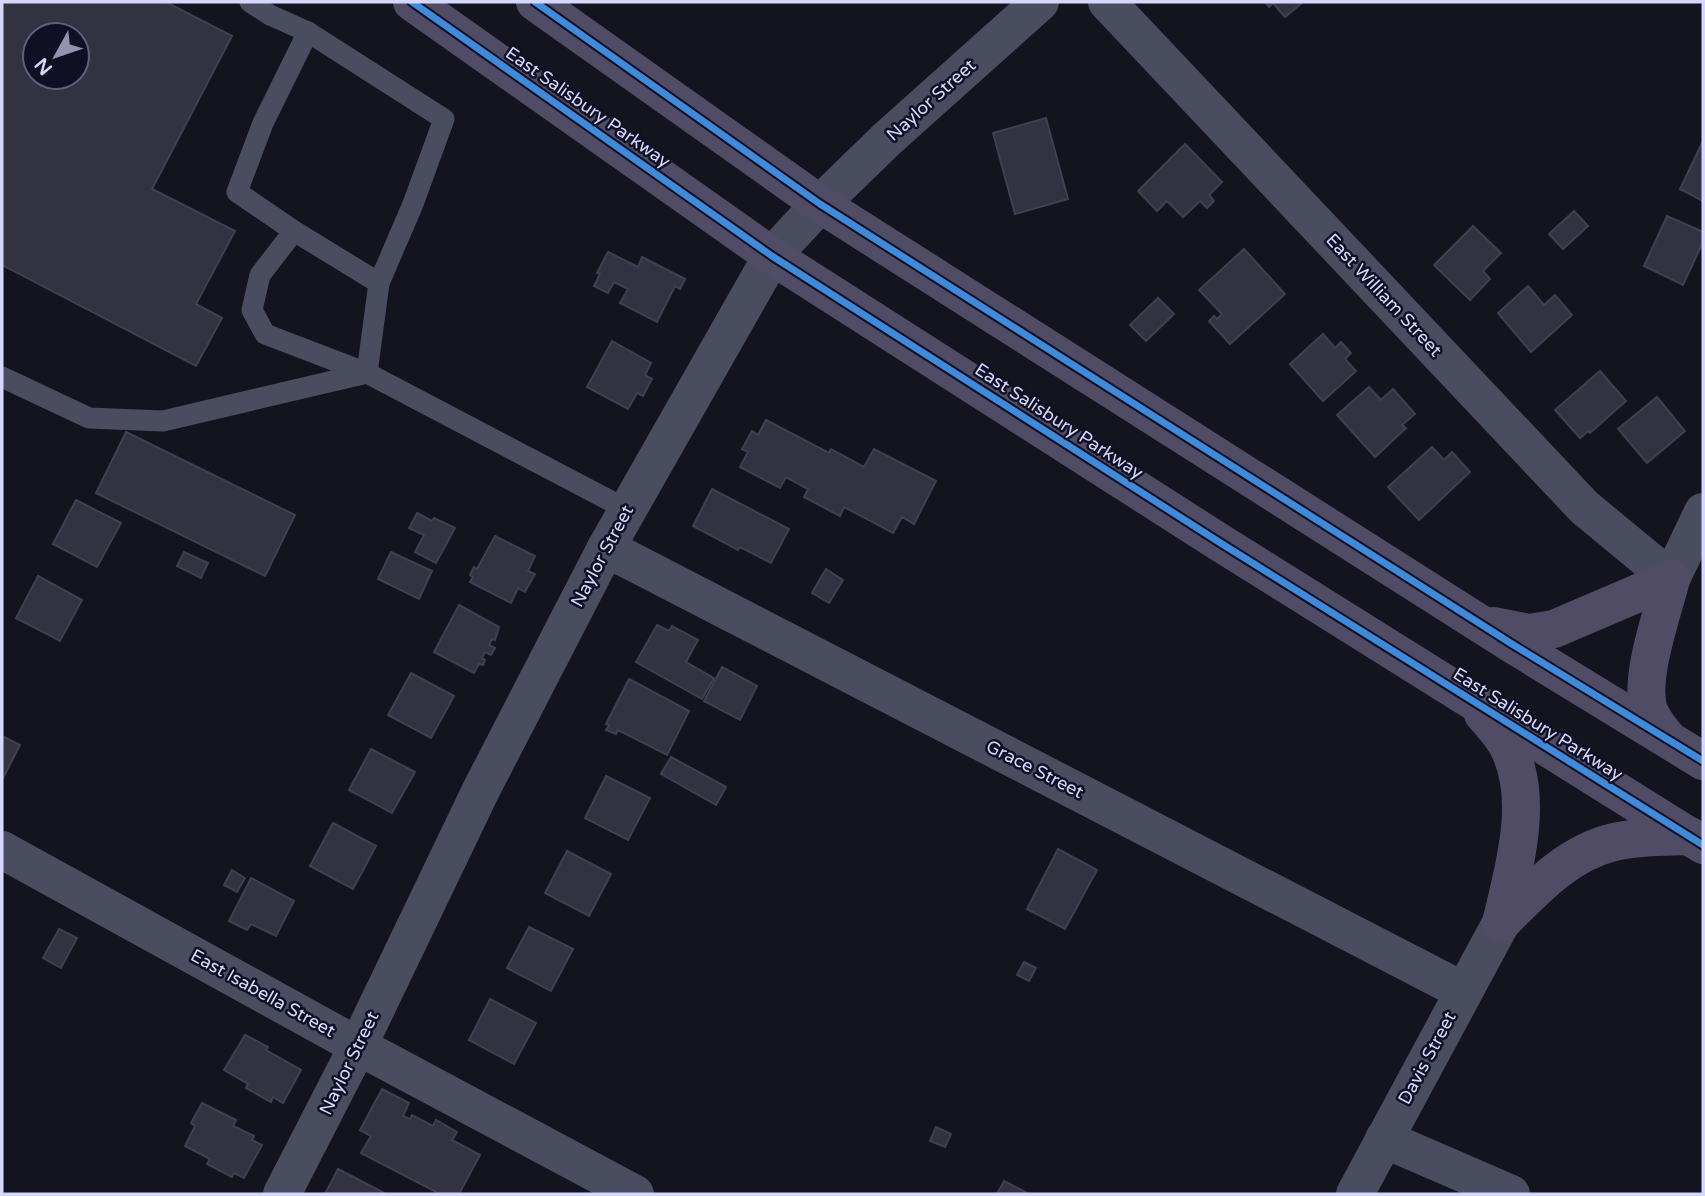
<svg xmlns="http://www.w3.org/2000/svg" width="1705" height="1196" viewBox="0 0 1705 1196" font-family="'Varela Round',sans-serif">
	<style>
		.building { fill: #323241; stroke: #403f53; stroke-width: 2; fill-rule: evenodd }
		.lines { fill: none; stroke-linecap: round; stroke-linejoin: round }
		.service { stroke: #4a4c60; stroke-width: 21 }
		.minor { stroke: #4a4c60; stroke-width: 38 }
		.primary { stroke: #514c65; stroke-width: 38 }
		.cycleway-casing { stroke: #101024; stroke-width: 11 }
		.cycleway { stroke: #408adc; stroke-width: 7 }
		.labels { text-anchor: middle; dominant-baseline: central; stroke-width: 5; stroke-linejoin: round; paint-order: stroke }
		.street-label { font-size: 18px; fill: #d5d7fd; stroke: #101024 }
	</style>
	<rect width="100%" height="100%" fill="#14141f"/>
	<g class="building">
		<path d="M 2,2 L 166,2 L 232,36 L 152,189 L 235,231 L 196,304 L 222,318 L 196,366 L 2,265 ZM 35,35 L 77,35 L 77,77 L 35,77 Z"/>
		<polygon points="1265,2 1303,2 1285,17 1273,3 1269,7"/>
		<polygon points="1046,118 1068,199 1015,214 993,133"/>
		<polygon points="1703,141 1703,201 1680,189"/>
		<polygon points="1185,144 1222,182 1209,195 1214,201 1207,208 1200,201 1183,217 1167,201 1157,211 1138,191"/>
		<polygon points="1574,211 1588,226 1563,249 1549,234"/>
		<polygon points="1667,216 1703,232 1703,242 1683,285 1644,266"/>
		<polygon points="1473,226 1501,253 1483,271 1490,279 1470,300 1434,265"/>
		<polygon points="1244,249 1285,294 1230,344 1209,321 1214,316 1217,319 1222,314 1199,290"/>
		<polygon points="608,252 638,267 642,257 685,279 680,289 675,286 657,322 620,303 628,289 614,282 608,293 594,286 600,274 597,273"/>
		<polygon points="1528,286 1544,305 1555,295 1572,315 1531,352 1498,313"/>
		<polygon points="1158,298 1174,314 1146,341 1130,325"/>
		<polygon points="1323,334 1335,348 1341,342 1351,353 1345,359 1356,371 1323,401 1290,364"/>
		<polygon points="612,341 651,363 645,375 652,379 643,396 637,393 628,409 587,387"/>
		<polygon points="1600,371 1626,401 1590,433 1588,431 1580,438 1555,410"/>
		<polygon points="1369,387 1381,400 1393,389 1415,414 1402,425 1406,428 1375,457 1337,415"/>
		<polygon points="1657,397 1685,431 1647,463 1618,429"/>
		<polygon points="766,420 829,453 831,449 864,467 874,449 936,481 914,524 902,517 893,533 844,507 840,516 804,497 808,489 786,477 780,488 740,467 748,452 742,449 752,431 758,435"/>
		<polygon points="126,432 295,515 265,576 96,493"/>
		<polygon points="1432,447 1444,460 1452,452 1470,472 1419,520 1388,487"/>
		<polygon points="712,489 789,529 771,563 740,547 738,550 693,526"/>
		<polygon points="76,500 121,523 97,567 53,544"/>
		<polygon points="417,513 432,521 434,518 455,528 436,563 415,552 424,535 409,528"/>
		<polygon points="495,536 535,556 528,571 535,574 525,592 518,588 511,603 470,582 473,577 470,575 474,567 477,569"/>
		<polygon points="184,552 208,563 201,578 177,566"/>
		<polygon points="391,552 432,571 419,599 378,579"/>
		<polygon points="826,569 843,580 829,603 812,593"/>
		<polygon points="38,576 82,600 60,641 16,618"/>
		<polygon points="459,605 499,627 495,640 492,639 489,645 495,648 491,655 485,652 482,658 485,660 483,665 479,664 474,673 434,652"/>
		<polygon points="657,625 669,631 672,626 698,640 686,662 714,678 702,699 636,662"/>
		<polygon points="722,667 757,686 740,720 704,701"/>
		<polygon points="411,673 454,696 431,738 388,715"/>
		<polygon points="629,679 689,711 667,755 618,730 616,734 606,730 609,725 606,724"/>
		<polygon points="2,736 20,745 2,780"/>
		<polygon points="371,749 415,772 392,813 349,790"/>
		<polygon points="671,757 726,787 716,805 661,774"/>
		<polygon points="606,776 650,798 628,840 585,818"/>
		<polygon points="333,823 376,846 353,889 310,866"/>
		<polygon points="1058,849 1097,870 1065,929 1027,909"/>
		<polygon points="567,851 611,874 589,916 545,893"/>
		<polygon points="232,870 245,878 237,892 224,885"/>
		<polygon points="251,878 294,901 276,936 251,924 247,930 229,921"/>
		<polygon points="529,927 573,949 551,991 507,968"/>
		<polygon points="59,929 77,938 61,968 43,958"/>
		<polygon points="1024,962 1036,968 1029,981 1017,975"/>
		<polygon points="490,999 536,1023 514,1064 469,1040"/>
		<polygon points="245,1035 268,1047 266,1050 301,1070 283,1103 273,1097 271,1102 246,1088 248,1084 224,1070"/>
		<polygon points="382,1089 409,1103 403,1116 410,1119 412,1115 433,1126 436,1120 457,1132 452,1140 480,1155 459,1194 440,1194 361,1153 371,1136 360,1130"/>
		<polygon points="202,1103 236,1120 233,1126 254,1136 252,1140 262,1145 244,1178 234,1173 232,1177 207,1164 210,1159 185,1146 195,1126 191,1123"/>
		<polygon points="936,1127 951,1134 945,1147 930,1141"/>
		<polygon points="338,1169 386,1194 325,1194"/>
		<polygon points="1004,1181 1029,1194 997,1194"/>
	</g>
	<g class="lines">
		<g class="service">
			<polyline points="250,2 270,15 308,32 444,119 413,204 379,283 367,373"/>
			<polyline points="308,32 263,123 237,192 294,231 379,283"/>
			<polyline points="294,231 260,275 252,310 265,334 367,373 626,509"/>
			<polyline points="2,377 89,418 163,421 367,373"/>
		</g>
		<g class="minor">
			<polyline points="1107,2 1584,507 1671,579 1703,512"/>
			<polyline points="606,548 1463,991"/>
			<polyline points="2,850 358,1046 635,1194"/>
			<polyline points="1384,1139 1511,1194"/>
			<polyline points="282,1194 358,1046 481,790 606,548 772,256 820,204 887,139 1040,2"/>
			<polyline points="1355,1194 1501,923"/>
		</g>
		<g class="primary">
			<polyline points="412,2 772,256 1219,542 1703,845"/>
			<polyline points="535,2 820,204 1512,644 1703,761"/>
			<polyline points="1493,626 1529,633 1554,629 1671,579"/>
			<path d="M 1483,714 C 1491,723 1500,733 1506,743 C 1536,796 1514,868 1501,923"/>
			<path d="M 1668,739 C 1660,729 1651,719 1648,707 C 1640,674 1663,612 1671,579"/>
			<path d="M 1501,923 C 1534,890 1567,853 1614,842 C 1639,836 1665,837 1690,836"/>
		</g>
		<g class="cycleway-casing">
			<g id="cycleway">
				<polyline points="412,2 772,256 1219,542 1703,845"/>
				<polyline points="535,2 820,204 1512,644 1703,761"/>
			</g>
		</g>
		<use href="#cycleway" class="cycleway"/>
	</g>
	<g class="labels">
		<g class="street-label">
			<text transform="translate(931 100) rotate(-42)">Naylor Street</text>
			<text transform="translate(588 107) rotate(35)">East Salisbury Parkway</text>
			<text transform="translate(1384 295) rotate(47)">East William Street</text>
			<text transform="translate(1059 421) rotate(33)">East Salisbury Parkway</text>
			<text transform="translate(602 556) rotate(-62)">Naylor Street</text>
			<text transform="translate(1538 724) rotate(32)">East Salisbury Parkway</text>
			<text transform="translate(1035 769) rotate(27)">Grace Street</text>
			<text transform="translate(263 993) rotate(29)">East Isabella Street</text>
			<text transform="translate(1427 1058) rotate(-62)">Davis Street</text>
			<text transform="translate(349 1063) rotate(-64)">Naylor Street</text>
		</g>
	</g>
	<rect width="1705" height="1196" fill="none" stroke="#d5d7fd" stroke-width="7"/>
	<g transform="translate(56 56) rotate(230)"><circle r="33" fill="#101024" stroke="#5f607b" stroke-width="2"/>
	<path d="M0-5L12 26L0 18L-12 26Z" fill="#9193af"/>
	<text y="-10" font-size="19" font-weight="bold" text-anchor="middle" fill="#d5d7fd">N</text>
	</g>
</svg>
